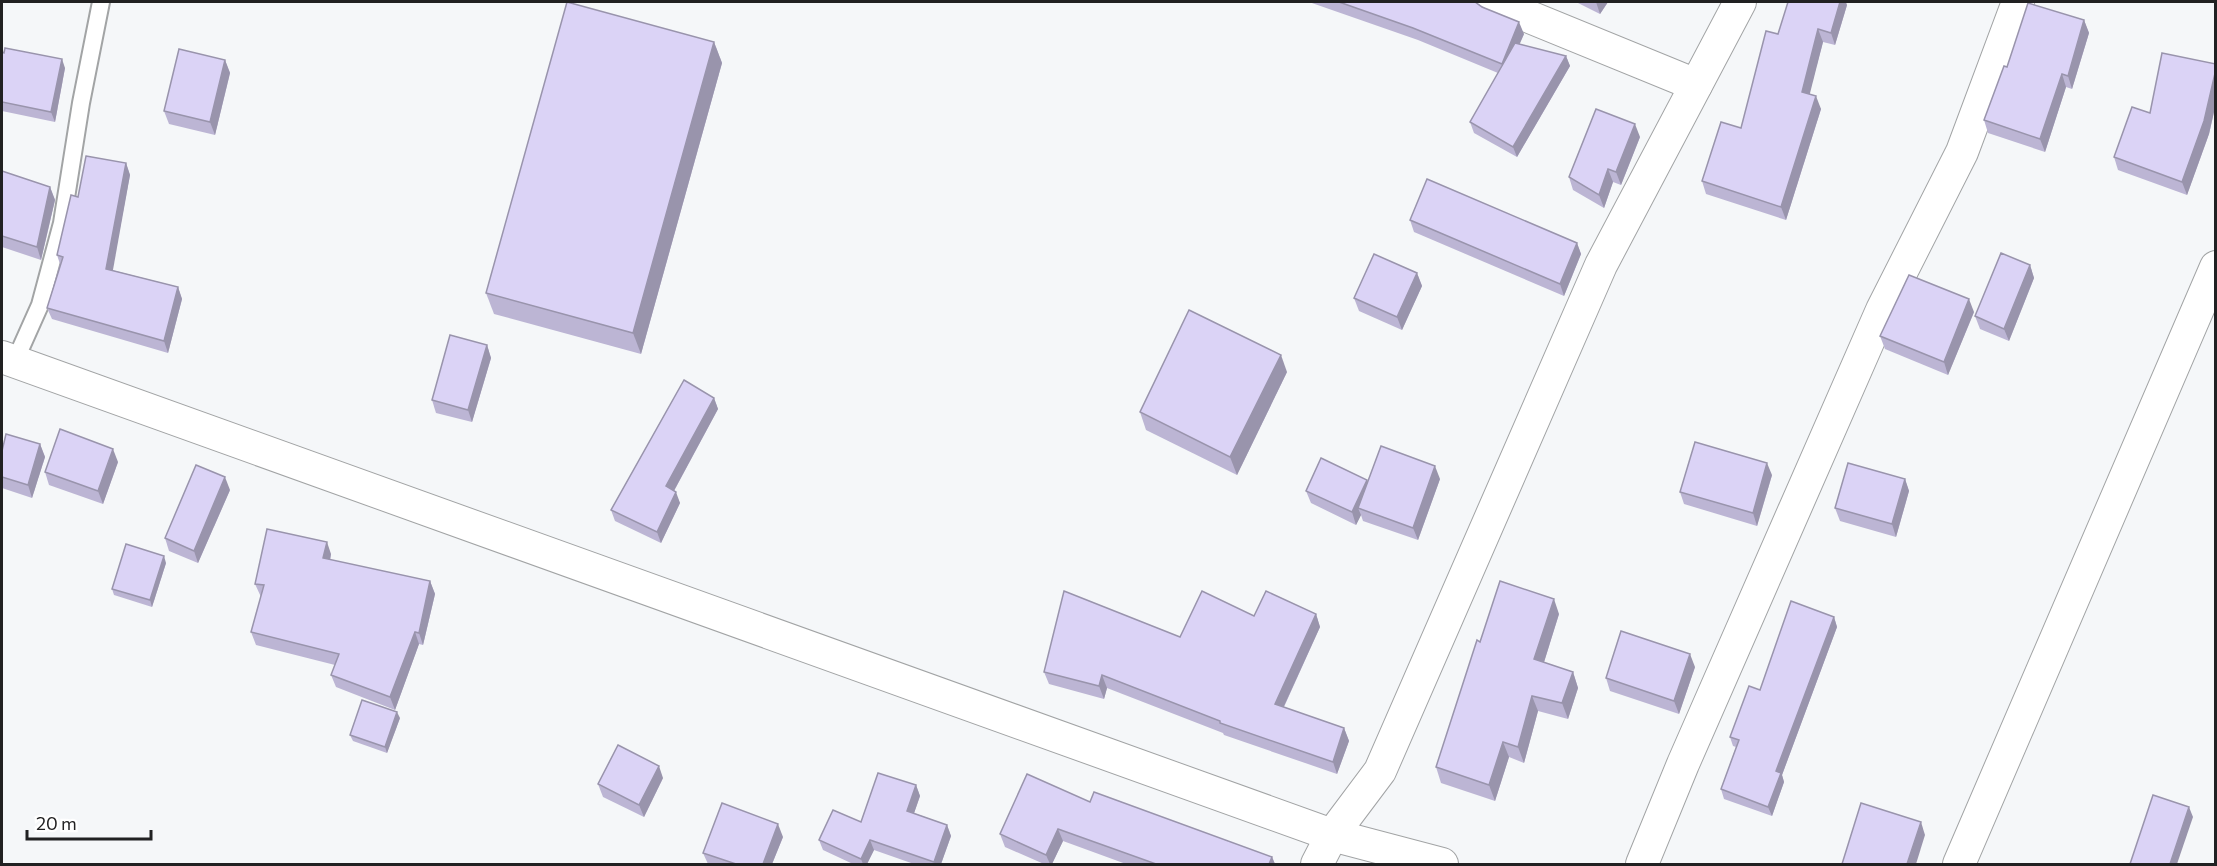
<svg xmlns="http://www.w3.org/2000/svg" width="2217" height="866" viewBox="0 0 2217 866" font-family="Commissioner,sans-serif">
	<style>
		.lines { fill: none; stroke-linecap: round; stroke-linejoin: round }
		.service-casing { stroke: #a2a4a5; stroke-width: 20 }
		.minor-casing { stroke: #a2a4a5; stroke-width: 34 }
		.service { stroke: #fff; stroke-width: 16 }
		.minor { stroke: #fff; stroke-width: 32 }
		.wall { fill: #bcb5d4 }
		.shaded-wall { fill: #9994ac }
		.building { fill: #dbd3f6; stroke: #9994ac; stroke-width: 1.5 }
	</style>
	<rect width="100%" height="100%" fill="#f5f7f9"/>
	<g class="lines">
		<g class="service-casing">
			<polyline id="service" points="15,361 40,305 62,223 81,103 101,2"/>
		</g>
		<g class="minor-casing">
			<g id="minor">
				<polyline points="1493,2 1696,85"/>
				<polyline points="2,357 1332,835 1442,864"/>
				<polyline points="1317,864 1332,835 1380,771 1601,265 1740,2"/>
				<polyline points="1642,864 1683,764 1882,310 1962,152 2018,2"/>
				<polyline points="1959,864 2216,267"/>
			</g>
		</g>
		<use href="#service" class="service"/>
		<use href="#minor" class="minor"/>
	</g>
	<g class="wall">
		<polygon points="1309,2 1476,2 1524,34 1519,44 1566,56 1570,66 1517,157 1474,133 1470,122 1498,73 1418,40"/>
		<polygon points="1576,2 1608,2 1600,14"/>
		<polygon points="1847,5 1835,45 1823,42 1809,94 1821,109 1786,220 1706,194 1702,181 1741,128 1778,34"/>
		<polygon points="2084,20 2089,33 2072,89 2066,87 2045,152 1988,133 1984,120 2007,67"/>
		<polygon points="714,42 722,63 641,354 494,314 486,293"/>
		<polygon points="2,52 65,68 55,122 2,111"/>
		<polygon points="225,60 230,73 215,135 169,124 164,111"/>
		<polygon points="2216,64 2216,103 2209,134 2187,195 2118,170 2114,157 2150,113"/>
		<polygon points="1640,137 1621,185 1613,182 1604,208 1573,190 1569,177"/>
		<polygon points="126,163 130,175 112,270 178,287 182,299 168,353 52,319 47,308 60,264 57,255 78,197"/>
		<polygon points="2,171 50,187 55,200 41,260 2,247"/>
		<polygon points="1410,220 1577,243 1581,254 1564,296 1414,232"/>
		<polygon points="2030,265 2034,278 2009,341 1980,329 1975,316"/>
		<polygon points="1417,273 1422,286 1402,330 1359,311 1354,298"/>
		<polygon points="1974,312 1948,375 1885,349 1880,336"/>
		<polygon points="487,345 491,358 472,422 436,413 432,400"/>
		<polygon points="1287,372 1237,475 1146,430 1140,412"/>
		<polygon points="714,398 718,409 674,491 680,503 661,543 615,521 611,510"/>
		<polygon points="40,444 45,457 32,498 2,488 2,451"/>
		<polygon points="118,462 103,504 49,485 45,472"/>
		<polygon points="1772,475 1757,526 1684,504 1680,492"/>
		<polygon points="1440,479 1418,540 1363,521 1361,515 1356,525 1311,503 1306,491 1368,482"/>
		<polygon points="1905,479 1909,491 1896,537 1840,521 1835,508"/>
		<polygon points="230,490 198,563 169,551 165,538"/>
		<polygon points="331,554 330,560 430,581 435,594 423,645 419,644 395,710 336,687 331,675 335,665 256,645 251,632 261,597 255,584"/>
		<polygon points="166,563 152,607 114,595 112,589"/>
		<polygon points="1316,614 1320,627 1284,707 1344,728 1349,741 1337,774 1224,735 1223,733 1107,688 1104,699 1049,684 1044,672 1180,637 1254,616"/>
		<polygon points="1559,614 1544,662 1573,672 1578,688 1568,719 1538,711 1524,763 1509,757 1495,801 1441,783 1436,767 1480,642"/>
		<polygon points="1834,617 1837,627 1782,775 1784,782 1772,816 1724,799 1721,789 1736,747 1733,746 1730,737 1760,690"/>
		<polygon points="1695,667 1679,714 1610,691 1606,678"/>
		<polygon points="400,718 387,753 353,741 350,735"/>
		<polygon points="663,778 644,817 603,797 598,784"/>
		<polygon points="916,785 920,796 914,813 947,825 951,836 941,864 914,864 874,850 867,864 853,864 823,850 819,840 861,822"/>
		<polygon points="1090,802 1272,857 1275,864 1126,864 1063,841 1052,864 1044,864 1005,847 1000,834"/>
		<polygon points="783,837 772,864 708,864 703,853"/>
	</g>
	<g class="shaded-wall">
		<polygon points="1596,2 1608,2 1600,14"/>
		<polygon points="1840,2 1846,2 1847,5 1835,45 1831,33"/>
		<polygon points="2084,20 2089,33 2072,89 2068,76"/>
		<polygon points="1519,22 1524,34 1506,76 1502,64"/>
		<polygon points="1818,29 1823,42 1807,105 1802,92"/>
		<polygon points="714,42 722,63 641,354 633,333"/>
		<polygon points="1566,56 1570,66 1517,157 1513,147"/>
		<polygon points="62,59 65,68 55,122 51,112"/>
		<polygon points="225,60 230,73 215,135 210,122"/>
		<polygon points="2216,69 2216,103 2209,134 2187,195 2182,182"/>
		<polygon points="2062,74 2066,87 2045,152 2040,139"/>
		<polygon points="1816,96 1821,109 1786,220 1781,207"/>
		<polygon points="1635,124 1640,137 1621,185 1616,172"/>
		<polygon points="126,163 130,175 111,281 106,269"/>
		<polygon points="1608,169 1613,182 1604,208 1599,195"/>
		<polygon points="50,187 55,200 41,260 37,247"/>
		<polygon points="1577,243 1581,254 1564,296 1560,284"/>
		<polygon points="2030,265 2034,278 2009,341 2004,329"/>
		<polygon points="1417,273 1422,286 1402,330 1397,317"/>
		<polygon points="178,287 182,299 168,353 164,341"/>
		<polygon points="1969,299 1974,312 1948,375 1944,362"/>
		<polygon points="487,345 491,358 472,422 468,410"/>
		<polygon points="1281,355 1287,372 1237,475 1230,457"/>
		<polygon points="714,398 718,409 670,498 666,486"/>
		<polygon points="40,444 45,457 32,498 28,485"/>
		<polygon points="113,449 118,462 103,504 98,491"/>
		<polygon points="1767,463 1772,475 1757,526 1753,513"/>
		<polygon points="1435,466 1440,479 1418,540 1413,528"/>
		<polygon points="225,477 230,490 198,563 194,551"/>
		<polygon points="1905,479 1909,491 1896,537 1892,524"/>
		<polygon points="1367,480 1371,492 1358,508 1361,515 1356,525 1352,512"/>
		<polygon points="676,492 680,503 661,543 657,532"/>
		<polygon points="327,542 331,554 328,571 323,558"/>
		<polygon points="164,556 166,563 152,607 150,600"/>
		<polygon points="430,581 435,594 423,645 419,633"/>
		<polygon points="1554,599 1559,614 1540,675 1534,659"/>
		<polygon points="1316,614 1320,627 1279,717 1275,704"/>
		<polygon points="1834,617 1837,627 1782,775 1784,782 1772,816 1768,807 1776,771"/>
		<polygon points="415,632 419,644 395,710 390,697"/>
		<polygon points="1690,654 1695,667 1679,714 1674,701"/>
		<polygon points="1573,672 1578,688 1568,719 1562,703"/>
		<polygon points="1102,675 1107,688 1104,699 1099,686"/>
		<polygon points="1532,696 1538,711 1524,763 1518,747"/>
		<polygon points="397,712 400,718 387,753 385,747"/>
		<polygon points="1344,728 1349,741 1337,774 1333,762"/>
		<polygon points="1503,742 1509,757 1495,801 1489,785"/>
		<polygon points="659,766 663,778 644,817 639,805"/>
		<polygon points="916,785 920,796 911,822 907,811"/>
		<polygon points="2189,807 2193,817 2177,864 2170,864"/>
		<polygon points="1921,822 1925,835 1916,864 1907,864"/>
		<polygon points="778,824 783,837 772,864 763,864"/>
		<polygon points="947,825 951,836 941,864 935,864 934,862"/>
		<polygon points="1058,829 1063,841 1052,864 1050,864 1046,855"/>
		<polygon points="870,840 874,850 867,864 863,864 861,859"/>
		<polygon points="1272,857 1275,864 1269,864"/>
	</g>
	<g class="building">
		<polygon points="567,2 714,42 633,333 486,293"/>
		<polygon points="1339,2 1475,2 1482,7 1519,22 1502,64 1413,28"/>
		<polygon points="1788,2 1840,2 1831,33 1818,29 1802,92 1816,96 1781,207 1702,181 1721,122 1741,128 1766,31 1778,34"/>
		<polygon points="2028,3 2084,20 2068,76 2062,74 2040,139 1984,120 2004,66 2007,67"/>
		<polygon points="1515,43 1566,56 1513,147 1470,122"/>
		<polygon points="5,48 62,59 51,112 2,102 2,52 4,53"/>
		<polygon points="179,49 225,60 210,122 164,111"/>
		<polygon points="2162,53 2216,64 2216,69 2204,121 2182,182 2114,157 2132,107 2150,113"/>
		<polygon points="1596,109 1635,124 1616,172 1608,169 1599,195 1569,177"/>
		<polygon points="86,156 126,163 106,269 178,287 164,341 47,308 63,257 57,255 71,195 78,197"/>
		<polygon points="2,171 50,187 37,247 2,236"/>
		<polygon points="1427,179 1577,243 1560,284 1410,220"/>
		<polygon points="2001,253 2030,265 2004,329 1975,316"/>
		<polygon points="1374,254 1417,273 1397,317 1354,298"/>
		<polygon points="1909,275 1969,299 1944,362 1880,336"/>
		<polygon points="1189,310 1281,355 1230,457 1140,412"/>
		<polygon points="450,335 487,345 468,410 432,400"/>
		<polygon points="684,380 714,398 666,486 676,492 657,532 611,510"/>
		<polygon points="60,429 113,449 98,491 45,472"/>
		<polygon points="6,434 40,444 28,485 2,477 2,451"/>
		<polygon points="1695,442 1767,463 1753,513 1680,492"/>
		<polygon points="1381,446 1435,466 1413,528 1358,508"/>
		<polygon points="1321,458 1367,480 1352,512 1306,491"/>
		<polygon points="1848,463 1905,479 1892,524 1835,508"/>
		<polygon points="196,465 225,477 194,551 165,538"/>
		<polygon points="267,529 327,542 323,558 430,581 419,633 415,632 390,697 331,675 339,654 251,632 264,585 255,584"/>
		<polygon points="126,544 164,556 150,600 112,589"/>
		<polygon points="1500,581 1554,599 1534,659 1573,672 1562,703 1532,696 1518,747 1503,742 1489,785 1436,767 1477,640 1480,642"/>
		<polygon points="1064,591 1180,637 1202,591 1254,616 1266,591 1316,614 1275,704 1344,728 1333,762 1220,723 1220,721 1102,675 1099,686 1044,672"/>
		<polygon points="1791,601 1834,617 1776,771 1781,773 1768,807 1721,789 1739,740 1730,737 1749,686 1760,690"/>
		<polygon points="1621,631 1690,654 1674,701 1606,678"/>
		<polygon points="362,700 397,712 385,747 350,735"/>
		<polygon points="618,745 659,766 639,805 598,784"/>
		<polygon points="878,773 916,785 907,811 947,825 934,862 870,840 861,859 819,840 833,810 861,822"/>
		<polygon points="1027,774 1090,802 1094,792 1272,857 1269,864 1156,864 1058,829 1046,855 1000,834"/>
		<polygon points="2153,795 2189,807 2170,864 2130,864"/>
		<polygon points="722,803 778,824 763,864 736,864 703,853"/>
		<polygon points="1861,803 1921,822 1907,864 1842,864"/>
	</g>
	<rect width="2217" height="866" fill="none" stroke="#212122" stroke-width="6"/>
	<path d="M27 830v9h124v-9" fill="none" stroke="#212122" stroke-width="3"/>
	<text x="36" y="830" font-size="18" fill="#212122" stroke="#ffffff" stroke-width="4.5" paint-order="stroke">20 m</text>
</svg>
